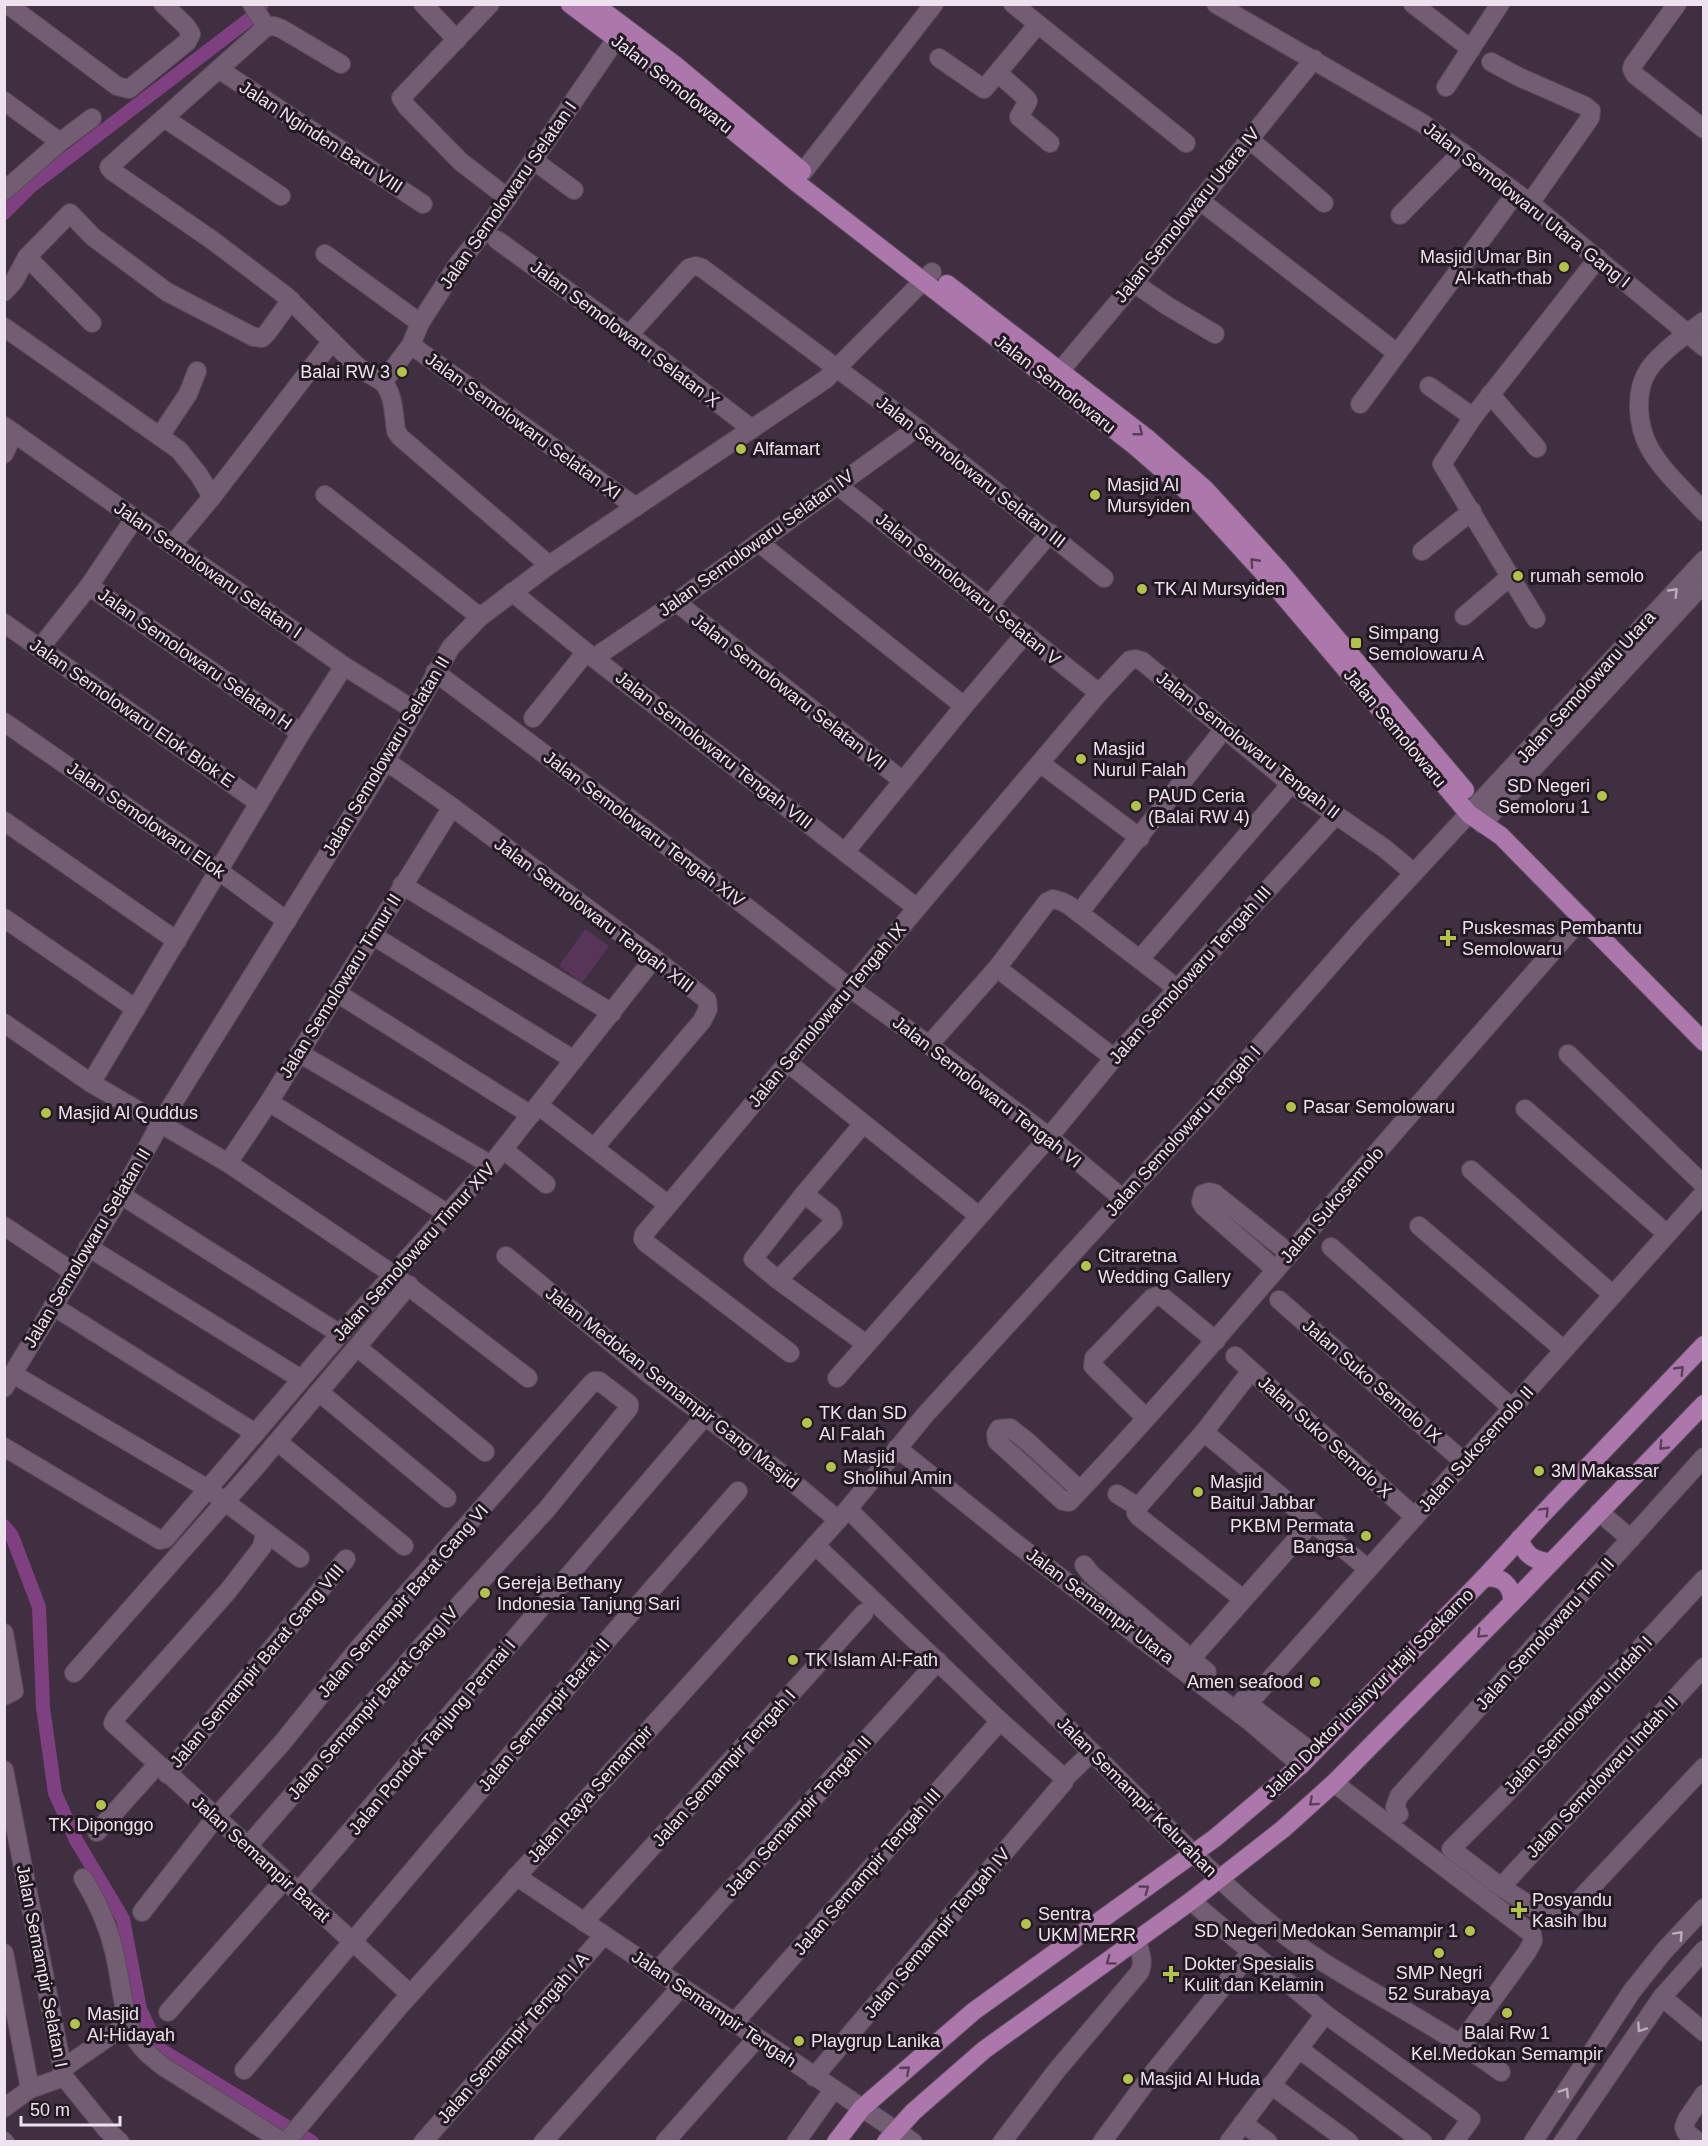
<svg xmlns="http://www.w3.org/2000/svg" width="1708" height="2146" viewBox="0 0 1708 2146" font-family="Arial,sans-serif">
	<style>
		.green { fill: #573558 }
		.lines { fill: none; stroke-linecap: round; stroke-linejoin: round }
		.canal { stroke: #7e4080; stroke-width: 14 }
		.minor-casing { stroke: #5b4a5b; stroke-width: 20 }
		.major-casing { stroke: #5b4a5b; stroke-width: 20 }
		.minor { stroke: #725d72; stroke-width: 18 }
		.major { stroke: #ac78ac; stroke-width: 18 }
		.oneway { stroke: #593f59 }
		.oneway2 { stroke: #bcadbc }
		.poi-dot { fill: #b3c24b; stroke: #221922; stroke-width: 2 }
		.labels { text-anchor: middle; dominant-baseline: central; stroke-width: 6; stroke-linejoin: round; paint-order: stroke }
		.street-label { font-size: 18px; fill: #eee2ee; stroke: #221922 }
		.poi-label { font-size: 18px; fill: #eee2ee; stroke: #221922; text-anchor: start }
	</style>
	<rect width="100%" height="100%" fill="#402e41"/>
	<polygon class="green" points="585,929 609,946 582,983 559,966"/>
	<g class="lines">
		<g class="canal">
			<polyline points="4,213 30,187 256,14 261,6"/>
			<polyline points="4,1526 12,1536 39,1607 43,1707 55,1793 76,1840 123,1919 140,2009 158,2048 312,2142"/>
		</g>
		<g class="minor-casing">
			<g id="minor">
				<polyline points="7,4 117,86 129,89 187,42 191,34 186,26 163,4"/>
				<polyline points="252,4 266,27"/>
				<polyline points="423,4 457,40"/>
				<polyline points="490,4 401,98 407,107 461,162 508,198"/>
				<polyline points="1013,4 1186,143"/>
				<polyline points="1216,4 1422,123 1530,203 1704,347"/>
				<polyline points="1413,4 1471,49"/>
				<polyline points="1677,4 1633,65 1632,69 1635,75 1704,129"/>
				<polyline points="939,58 984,89 1038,24"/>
				<polyline points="1491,62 1519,77 1585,106 1591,111 1590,118 1530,203"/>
				<path d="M 341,64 L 282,29 L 274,26 L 266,27 L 109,167 L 112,171 L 212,240 L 286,296 L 356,365 C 364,372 373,376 381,381 C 394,390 394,417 396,431 L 400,437 L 549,565"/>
				<polyline points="220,70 423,204"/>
				<polyline points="998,73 1027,99 1028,101 1019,117 1050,143"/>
				<polyline points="1446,87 1500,4"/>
				<polyline points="4,101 60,142"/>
				<polyline points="164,118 281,196"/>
				<polyline points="1249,139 1324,203"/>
				<polyline points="533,160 574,190"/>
				<polyline points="803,172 934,4"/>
				<polyline points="4,191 60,142 92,118"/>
				<polyline points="1199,200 1397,353"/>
				<polyline points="1400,215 1462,152"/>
				<polyline points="497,240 629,335 752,429"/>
				<polyline points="325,254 420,323"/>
				<polyline points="27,257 92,323"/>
				<polyline points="1134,283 1166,305 1215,334"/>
				<polyline points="4,292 14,281 27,257 70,213 93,237 167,292 254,337 262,338 267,333 291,300"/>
				<path d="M 1704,321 C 1686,334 1661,352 1649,369 C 1634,391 1637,426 1650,449 C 1663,472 1686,492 1704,512"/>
				<polyline points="4,327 179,450 199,475 212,497 172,545"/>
				<polyline points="629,335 689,268 696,266 702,268 917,428 1104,578"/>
				<polyline points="411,345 636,507"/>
				<polyline points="1060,371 1134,283 1314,59"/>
				<polyline points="383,382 411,345 420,323 458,264 487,228 616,39"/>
				<polyline points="1429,386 1473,417"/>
				<polyline points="1490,394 1537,448"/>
				<polyline points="1360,404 1516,193"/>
				<polyline points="4,426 344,666 414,710"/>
				<polyline points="160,436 188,394 197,371"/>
				<polyline points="4,454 14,433"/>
				<polyline points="837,485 1099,693"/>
				<polyline points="325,495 480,617"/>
				<polyline points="212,497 332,341"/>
				<polyline points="758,542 964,706"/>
				<polyline points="1422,551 1472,511"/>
				<polyline points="89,586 301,733"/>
				<polyline points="512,592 586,652 917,908"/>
				<polyline points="676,602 903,781"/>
				<polyline points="989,605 1050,533"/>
				<polyline points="1464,616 1511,576"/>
				<polyline points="1536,619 1442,464 1473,417 1598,258"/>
				<polyline points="4,623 259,803"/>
				<polyline points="40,648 89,586 134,519"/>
				<polyline points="594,658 676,602 917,428"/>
				<polyline points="435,672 708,877 850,988 929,1045 1049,1137 1122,1198"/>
				<polyline points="533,718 586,652"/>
				<polyline points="4,722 219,871 287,921"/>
				<polyline points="386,761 452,807 654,958 707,1000 708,1009 702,1021 594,1148"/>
				<polyline points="1040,763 1140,838"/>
				<polyline points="4,821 177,941"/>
				<polyline points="1482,824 1704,583"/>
				<polyline points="845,852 964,706 1025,634"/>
				<polyline points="402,885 612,1013"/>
				<polyline points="1079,913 1224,729"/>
				<polyline points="4,918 136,1009"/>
				<polyline points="372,935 574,1060"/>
				<polyline points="1140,959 1291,784"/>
				<polyline points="997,968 1114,1058"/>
				<polyline points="337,993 531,1115"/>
				<polyline points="4,1023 91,1083 228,1163 394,1275 528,1378"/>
				<polyline points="929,1045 997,968 1047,902 1053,899 1063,902 1070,906 1178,989"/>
				<polyline points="299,1053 491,1165"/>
				<polyline points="1568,1054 1704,1185"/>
				<polyline points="788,1063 979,1216"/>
				<polyline points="91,1083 301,733 344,666"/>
				<polyline points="269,1102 448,1214"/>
				<polyline points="538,1105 667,1204"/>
				<polyline points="1525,1109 1667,1234"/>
				<polyline points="863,1124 804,1194 753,1259 778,1280 866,1344"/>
				<polyline points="504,1150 546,1184"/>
				<polyline points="228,1163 269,1102 452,807"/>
				<polyline points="1471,1170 1613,1295"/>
				<polyline points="121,1195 340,1334"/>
				<polyline points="4,1226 73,1272"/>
				<polyline points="1419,1226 1564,1350"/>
				<polyline points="88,1247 301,1379"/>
				<polyline points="1331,1247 1512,1408"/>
				<polyline points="506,1256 649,1374 789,1479 838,1520"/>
				<polyline points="1276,1270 1204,1207 1201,1202 1203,1194 1209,1192 1214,1193 1290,1254"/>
				<polyline points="778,1280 833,1223 831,1215 804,1194"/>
				<polyline points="1279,1300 1464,1462"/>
				<polyline points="53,1306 255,1433"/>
				<polyline points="357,1347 485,1452"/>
				<polyline points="790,1353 646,1243 643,1239 644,1234 917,908 1099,693 1130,660 1135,659 1142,661 1291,784 1384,848 1414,873"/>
				<polyline points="1235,1356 1415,1517"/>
				<polyline points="13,1374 208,1489 300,1558"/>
				<polyline points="837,1378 1049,1137 1114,1058 1335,816"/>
				<polyline points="4,1388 121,1195 160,1124 386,761 451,647 480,617 549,565 826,379 932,272"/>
				<polyline points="319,1392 447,1498"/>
				<polyline points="1146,1418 1093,1366 1094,1358 1098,1354 1152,1298 1157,1296 1164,1298 1216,1341"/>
				<polyline points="1204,1432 1368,1569"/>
				<polyline points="278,1442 404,1546"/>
				<polyline points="4,1447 160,1540 165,1539 340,1334 491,1165 654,958"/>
				<polyline points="897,1448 1014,1542 1248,1720 1301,1765"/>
				<path d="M 1080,1490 L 1028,1442 L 1010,1428 L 999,1429 L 996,1434 L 997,1441 L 1063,1501 L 1069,1502 C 1153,1414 1231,1322 1310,1230 C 1400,1125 1491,1022 1582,918"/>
				<polyline points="1117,1494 1138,1507"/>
				<path d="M 848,1509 L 1194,1854 C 1233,1893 1276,1932 1323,1962 C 1382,1999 1444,2030 1501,2072"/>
				<polyline points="1599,1512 1631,1539"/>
				<polyline points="265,1532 262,1547 228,1591 116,1717 113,1723 410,1994"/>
				<polyline points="1084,1565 1091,1574 1207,1672"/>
				<polyline points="1704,1579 1504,1796 1451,1849 1501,1887 1550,1918 1558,1920 1568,1912 1704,1767"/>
				<polyline points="1243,1599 1139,1517 1136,1513 1138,1507 1204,1432 1251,1371"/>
				<polyline points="4,1633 14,1691 4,1696"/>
				<polyline points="1191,1659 1311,1523"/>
				<polyline points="74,1673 254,1469 409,1285"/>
				<polyline points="1243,1700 1313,1753"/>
				<polyline points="1248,1704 1704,1193"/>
				<polyline points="4,1770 64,2077 107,2130 120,2142"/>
				<polyline points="167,1774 346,1559"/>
				<polyline points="1064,1779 1092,1752"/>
				<polyline points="1334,1783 1532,1934 1533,1941 1527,1952 1461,2043"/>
				<polyline points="1399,1814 1395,1807 1399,1796 1704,1457"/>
				<polyline points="97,1832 157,1765"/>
				<polyline points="516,1876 913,2142"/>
				<path d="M 83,1878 C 97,1901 108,1925 114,1951 C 121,1978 122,2018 137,2041 C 144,2052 154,2059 164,2067 L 283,2142"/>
				<polyline points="1501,1887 1704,1667"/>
				<polyline points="298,1892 705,1416"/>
				<polyline points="1191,1901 1325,2014 1471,2119 1454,2142"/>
				<polyline points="142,1912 216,1817 282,1743 357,1650 591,1384 594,1381 599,1381 629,1404 629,1408 547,1509 427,1640 248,1846"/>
				<polyline points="584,1922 864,1613"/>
				<polyline points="4,1953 30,2089"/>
				<polyline points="657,1971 938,1661"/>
				<polyline points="1662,1997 1704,2032"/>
				<polyline points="168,2012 284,1880"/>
				<polyline points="734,2023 1000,1721"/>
				<polyline points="1299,2049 1423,2142"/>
				<polyline points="62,2069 130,2022"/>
				<polyline points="244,2070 610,1637 738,1491"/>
				<polyline points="814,2077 1064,1782 1062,1776 1000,1721 815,1545"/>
				<polyline points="1271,2085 1349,2142"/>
				<polyline points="4,2108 30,2089 64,2077"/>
				<polyline points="1243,2123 1268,2142"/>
				<polyline points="4,2141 5,2142"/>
				<polyline points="286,2142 398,2008 848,1509 925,1415 1208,1105 1363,928 1704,560"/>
				<polyline points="423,2142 604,1935"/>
				<polyline points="543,2142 681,1987"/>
				<polyline points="665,2142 757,2038"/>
				<polyline points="796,2142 833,2090"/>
				<path d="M 1002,2142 L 1057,2070 L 1139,1973 C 1145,1962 1140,1953 1137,1941"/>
				<polyline points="1102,2142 1149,2078 1251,1952"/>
				<polyline points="1229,2142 1325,2014"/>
				<polyline points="1533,2142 1632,1991 1664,1951 1704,1908"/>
				<polyline points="1563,2142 1662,1997 1704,1950"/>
				<polyline points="1698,2142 1686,2132 1684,2127 1687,2119 1704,2094"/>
			</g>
		</g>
		<g class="major-casing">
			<g id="major">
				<polyline points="570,4 666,76 797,183 1135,446 1196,499 1269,579 1469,814 1501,836 1704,1042"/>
				<polyline points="594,4 675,65 802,171"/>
				<polyline points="947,284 1148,439 1205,489 1278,569 1465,790"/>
				<path d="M 1520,1538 C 1523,1554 1535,1562 1551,1562"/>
				<path d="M 1484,1578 C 1502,1575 1513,1586 1512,1603"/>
				<polyline points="836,2142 862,2108 974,2011 1215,1838 1301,1765 1484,1578 1538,1519 1704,1345"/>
				<polyline points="886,2142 913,2112 984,2050 1191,1901 1283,1829 1334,1783 1512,1603 1704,1404"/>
			</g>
		</g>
		<use href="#minor" class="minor"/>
		<use href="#major" class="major"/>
	</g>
	<defs><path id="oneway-chevron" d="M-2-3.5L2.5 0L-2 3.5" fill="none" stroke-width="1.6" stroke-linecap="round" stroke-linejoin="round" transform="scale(1.5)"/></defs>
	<g class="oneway">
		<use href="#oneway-chevron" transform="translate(1139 432) rotate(38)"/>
		<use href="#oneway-chevron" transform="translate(1254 562) rotate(-132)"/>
		<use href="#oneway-chevron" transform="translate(1680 1370) rotate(-46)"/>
		<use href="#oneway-chevron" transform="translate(1663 1446) rotate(134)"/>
		<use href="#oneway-chevron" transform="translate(1545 1511) rotate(-47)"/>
		<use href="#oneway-chevron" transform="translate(1481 1634) rotate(135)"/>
		<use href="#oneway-chevron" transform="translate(1313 1802) rotate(138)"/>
		<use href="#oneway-chevron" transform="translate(1145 1889) rotate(-36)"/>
		<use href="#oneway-chevron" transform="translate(1110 1961) rotate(144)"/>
		<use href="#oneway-chevron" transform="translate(906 2070) rotate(-41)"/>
	</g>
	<g class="oneway2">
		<use href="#oneway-chevron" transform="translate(1674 592) rotate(-46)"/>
		<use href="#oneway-chevron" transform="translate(1679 1935) rotate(-47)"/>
		<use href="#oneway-chevron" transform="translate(1641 2028) rotate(124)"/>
		<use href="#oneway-chevron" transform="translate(1565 2092) rotate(-57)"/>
	</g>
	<g class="poi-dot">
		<circle cx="1564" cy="267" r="6"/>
		<circle cx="402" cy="372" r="6"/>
		<circle cx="741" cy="449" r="6"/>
		<circle cx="1095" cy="495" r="6"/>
		<circle cx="1518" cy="576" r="6"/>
		<circle cx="1142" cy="589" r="6"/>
		<rect x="1350" y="637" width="12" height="12" rx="3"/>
		<circle cx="1081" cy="759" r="6"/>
		<circle cx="1602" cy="796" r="6"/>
		<circle cx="1136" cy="806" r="6"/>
		<path d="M1445 929h6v6h6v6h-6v6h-6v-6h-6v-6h6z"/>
		<circle cx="1291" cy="1107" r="6"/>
		<circle cx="46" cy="1113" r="6"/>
		<circle cx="1086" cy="1266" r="6"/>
		<circle cx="807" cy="1423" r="6"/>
		<circle cx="831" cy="1467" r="6"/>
		<circle cx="1539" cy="1471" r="6"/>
		<circle cx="1198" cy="1492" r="6"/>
		<circle cx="1366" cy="1536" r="6"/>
		<circle cx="485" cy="1593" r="6"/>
		<circle cx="793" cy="1660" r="6"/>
		<circle cx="1315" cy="1682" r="6"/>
		<circle cx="101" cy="1805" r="6"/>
		<path d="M1516 1901h6v6h6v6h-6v6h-6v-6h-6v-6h6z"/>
		<circle cx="1026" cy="1924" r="6"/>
		<circle cx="1470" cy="1931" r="6"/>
		<circle cx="1439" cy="1953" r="6"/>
		<path d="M1168 1965h6v6h6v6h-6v6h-6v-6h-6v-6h6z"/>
		<circle cx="1507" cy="2013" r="6"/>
		<circle cx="75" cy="2024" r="6"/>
		<circle cx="799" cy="2041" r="6"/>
		<circle cx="1128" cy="2079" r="6"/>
	</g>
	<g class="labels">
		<g class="street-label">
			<text transform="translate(672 84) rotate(38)">Jalan Semolowaru</text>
			<text transform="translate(321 137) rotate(33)">Jalan Nginden Baru VIII</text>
			<text transform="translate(508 195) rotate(-55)">Jalan Semolowaru Selatan I</text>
			<text transform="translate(1527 205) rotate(38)">Jalan Semolowaru Utara Gang I</text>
			<text transform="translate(1187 215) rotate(-51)">Jalan Semolowaru Utara IV</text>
			<text transform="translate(625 334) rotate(37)">Jalan Semolowaru Selatan X</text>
			<text transform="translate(1055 384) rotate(38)">Jalan Semolowaru</text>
			<text transform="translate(523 426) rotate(36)">Jalan Semolowaru Selatan XI</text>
			<text transform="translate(971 472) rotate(38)">Jalan Semolowaru Selatan III</text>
			<text transform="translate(756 543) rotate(-36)">Jalan Semolowaru Selatan IV</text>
			<text transform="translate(208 570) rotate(35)">Jalan Semolowaru Selatan I</text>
			<text transform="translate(968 589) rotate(39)">Jalan Semolowaru Selatan V</text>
			<text transform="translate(195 659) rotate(35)">Jalan Semolowaru Selatan H</text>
			<text transform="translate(1586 687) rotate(-48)">Jalan Semolowaru Utara</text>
			<text transform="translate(789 692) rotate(38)">Jalan Semolowaru Selatan VII</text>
			<text transform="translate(132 713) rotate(35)">Jalan Semolowaru Elok Blok E</text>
			<text transform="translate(1395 728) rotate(50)">Jalan Semolowaru</text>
			<text transform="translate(1248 745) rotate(38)">Jalan Semolowaru Tengah II</text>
			<text transform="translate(714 750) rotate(38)">Jalan Semolowaru Tengah VIII</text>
			<text transform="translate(386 756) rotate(-59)">Jalan Semolowaru Selatan II</text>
			<text transform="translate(146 820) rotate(35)">Jalan Semolowaru Elok</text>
			<text transform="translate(644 829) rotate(37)">Jalan Semolowaru Tengah XIV</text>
			<text transform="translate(594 915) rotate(37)">Jalan Semolowaru Tengah XIII</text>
			<text transform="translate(1190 975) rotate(-48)">Jalan Semolowaru Tengah III</text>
			<text transform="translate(340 986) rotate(-58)">Jalan Semolowaru Timur II</text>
			<text transform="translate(827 1015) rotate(-50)">Jalan Semolowaru Tengah IX</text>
			<text transform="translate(987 1092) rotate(38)">Jalan Semolowaru Tengah VI</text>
			<text transform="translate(1183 1131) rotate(-48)">Jalan Semolowaru Tengah I</text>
			<text transform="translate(1332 1205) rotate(-49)">Jalan Sukosemolo</text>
			<text transform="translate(87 1248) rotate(-59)">Jalan Semolowaru Selatan II</text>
			<text transform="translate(414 1252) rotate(-48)">Jalan Semolowaru Timur XIV</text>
			<text transform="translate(1372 1381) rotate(41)">Jalan Suko Semolo IX</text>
			<text transform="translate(672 1388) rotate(38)">Jalan Medokan Semampir Gang Masjid</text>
			<text transform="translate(1325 1437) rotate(42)">Jalan Suko Semolo X</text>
			<text transform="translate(1476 1449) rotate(-48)">Jalan Sukosemolo II</text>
			<text transform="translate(403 1601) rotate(-49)">Jalan Semampir Barat Gang VI</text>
			<text transform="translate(1100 1606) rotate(37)">Jalan Semampir Utara</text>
			<text transform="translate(1545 1634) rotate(-48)">Jalan Semolowaru Tim II</text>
			<text transform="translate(257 1666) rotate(-50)">Jalan Semampir Barat Gang VIII</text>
			<text transform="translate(1369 1693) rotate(-45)">Jalan Doktor Insinyur Haji Soekarno</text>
			<text transform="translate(373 1703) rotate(-49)">Jalan Semampir Barat Gang IV</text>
			<text transform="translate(544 1715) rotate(-50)">Jalan Semampir Barat II</text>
			<text transform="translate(1578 1715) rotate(-47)">Jalan Semolowaru Indah I</text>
			<text transform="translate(432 1737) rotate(-50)">Jalan Pondok Tanjung Permai I</text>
			<text transform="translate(724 1768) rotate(-48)">Jalan Semampir Tengah I</text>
			<text transform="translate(1602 1777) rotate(-47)">Jalan Semolowaru Indah II</text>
			<text transform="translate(590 1794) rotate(-48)">Jalan Raya Semampir</text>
			<text transform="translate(1137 1797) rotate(45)">Jalan Semampir Kelurahan</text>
			<text transform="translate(798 1816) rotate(-48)">Jalan Semampir Tengah II</text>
			<text transform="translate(261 1859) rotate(42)">Jalan Semampir Barat</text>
			<text transform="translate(867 1872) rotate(-49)">Jalan Semampir Tengah III</text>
			<text transform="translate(937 1933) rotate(-50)">Jalan Semampir Tengah IV</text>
			<text transform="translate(42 1966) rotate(79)">Jalan Semampir Selatan I</text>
			<text transform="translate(714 2009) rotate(34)">Jalan Semampir Tengah</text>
			<text transform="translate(513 2038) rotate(-49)">Jalan Semampir Tengah I A</text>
		</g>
		<g class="poi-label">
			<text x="1552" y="257" text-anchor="end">Masjid Umar Bin<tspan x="1552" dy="21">Al-kath-thab</tspan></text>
			<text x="390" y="372" text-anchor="end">Balai RW 3</text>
			<text x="753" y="449">Alfamart</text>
			<text x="1107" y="485">Masjid Al<tspan x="1107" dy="21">Mursyiden</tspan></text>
			<text x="1530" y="576">rumah semolo</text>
			<text x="1154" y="589">TK Al Mursyiden</text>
			<text x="1368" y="633">Simpang<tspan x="1368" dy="21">Semolowaru A</tspan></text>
			<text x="1093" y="749">Masjid<tspan x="1093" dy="21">Nurul Falah</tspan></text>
			<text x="1590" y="786" text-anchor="end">SD Negeri<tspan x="1590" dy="21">Semoloru 1</tspan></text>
			<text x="1148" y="796">PAUD Ceria<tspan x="1148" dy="21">(Balai RW 4)</tspan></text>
			<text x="1462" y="928">Puskesmas Pembantu<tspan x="1462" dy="21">Semolowaru</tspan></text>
			<text x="1303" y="1107">Pasar Semolowaru</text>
			<text x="58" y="1113">Masjid Al Quddus</text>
			<text x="1098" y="1256">Citraretna<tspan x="1098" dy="21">Wedding Gallery</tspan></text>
			<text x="819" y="1413">TK dan SD<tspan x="819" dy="21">Al Falah</tspan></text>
			<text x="843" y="1457">Masjid<tspan x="843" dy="21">Sholihul Amin</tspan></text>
			<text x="1551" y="1471">3M Makassar</text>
			<text x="1210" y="1482">Masjid<tspan x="1210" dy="21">Baitul Jabbar</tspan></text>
			<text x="1354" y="1526" text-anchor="end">PKBM Permata<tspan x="1354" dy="21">Bangsa</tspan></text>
			<text x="497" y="1583">Gereja Bethany<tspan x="497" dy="21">Indonesia Tanjung Sari</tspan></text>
			<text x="805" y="1660">TK Islam Al-Fath</text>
			<text x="1303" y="1682" text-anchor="end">Amen seafood</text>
			<text x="101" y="1825" text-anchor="middle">TK Diponggo</text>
			<text x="1532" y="1900">Posyandu<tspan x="1532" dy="21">Kasih Ibu</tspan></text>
			<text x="1038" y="1914">Sentra<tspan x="1038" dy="21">UKM MERR</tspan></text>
			<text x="1458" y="1931" text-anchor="end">SD Negeri Medokan Semampir 1</text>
			<text x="1184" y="1964">Dokter Spesialis<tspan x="1184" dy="21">Kulit dan Kelamin</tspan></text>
			<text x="1439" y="1973" text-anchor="middle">SMP Negri<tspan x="1439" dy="21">52 Surabaya</tspan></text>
			<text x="87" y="2014">Masjid<tspan x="87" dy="21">Al-Hidayah</tspan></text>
			<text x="1507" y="2033" text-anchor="middle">Balai Rw 1<tspan x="1507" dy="21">Kel.Medokan Semampir</tspan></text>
			<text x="811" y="2041">Playgrup Lanika</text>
			<text x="1140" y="2079">Masjid Al Huda</text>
		</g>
	</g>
	<rect width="1708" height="2146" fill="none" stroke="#eee2ee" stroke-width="12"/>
	<path d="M21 2116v9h99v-9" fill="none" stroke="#eee2ee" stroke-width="3"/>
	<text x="30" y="2116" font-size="18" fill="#eee2ee" stroke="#221922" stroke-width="4.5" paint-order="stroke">50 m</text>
</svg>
